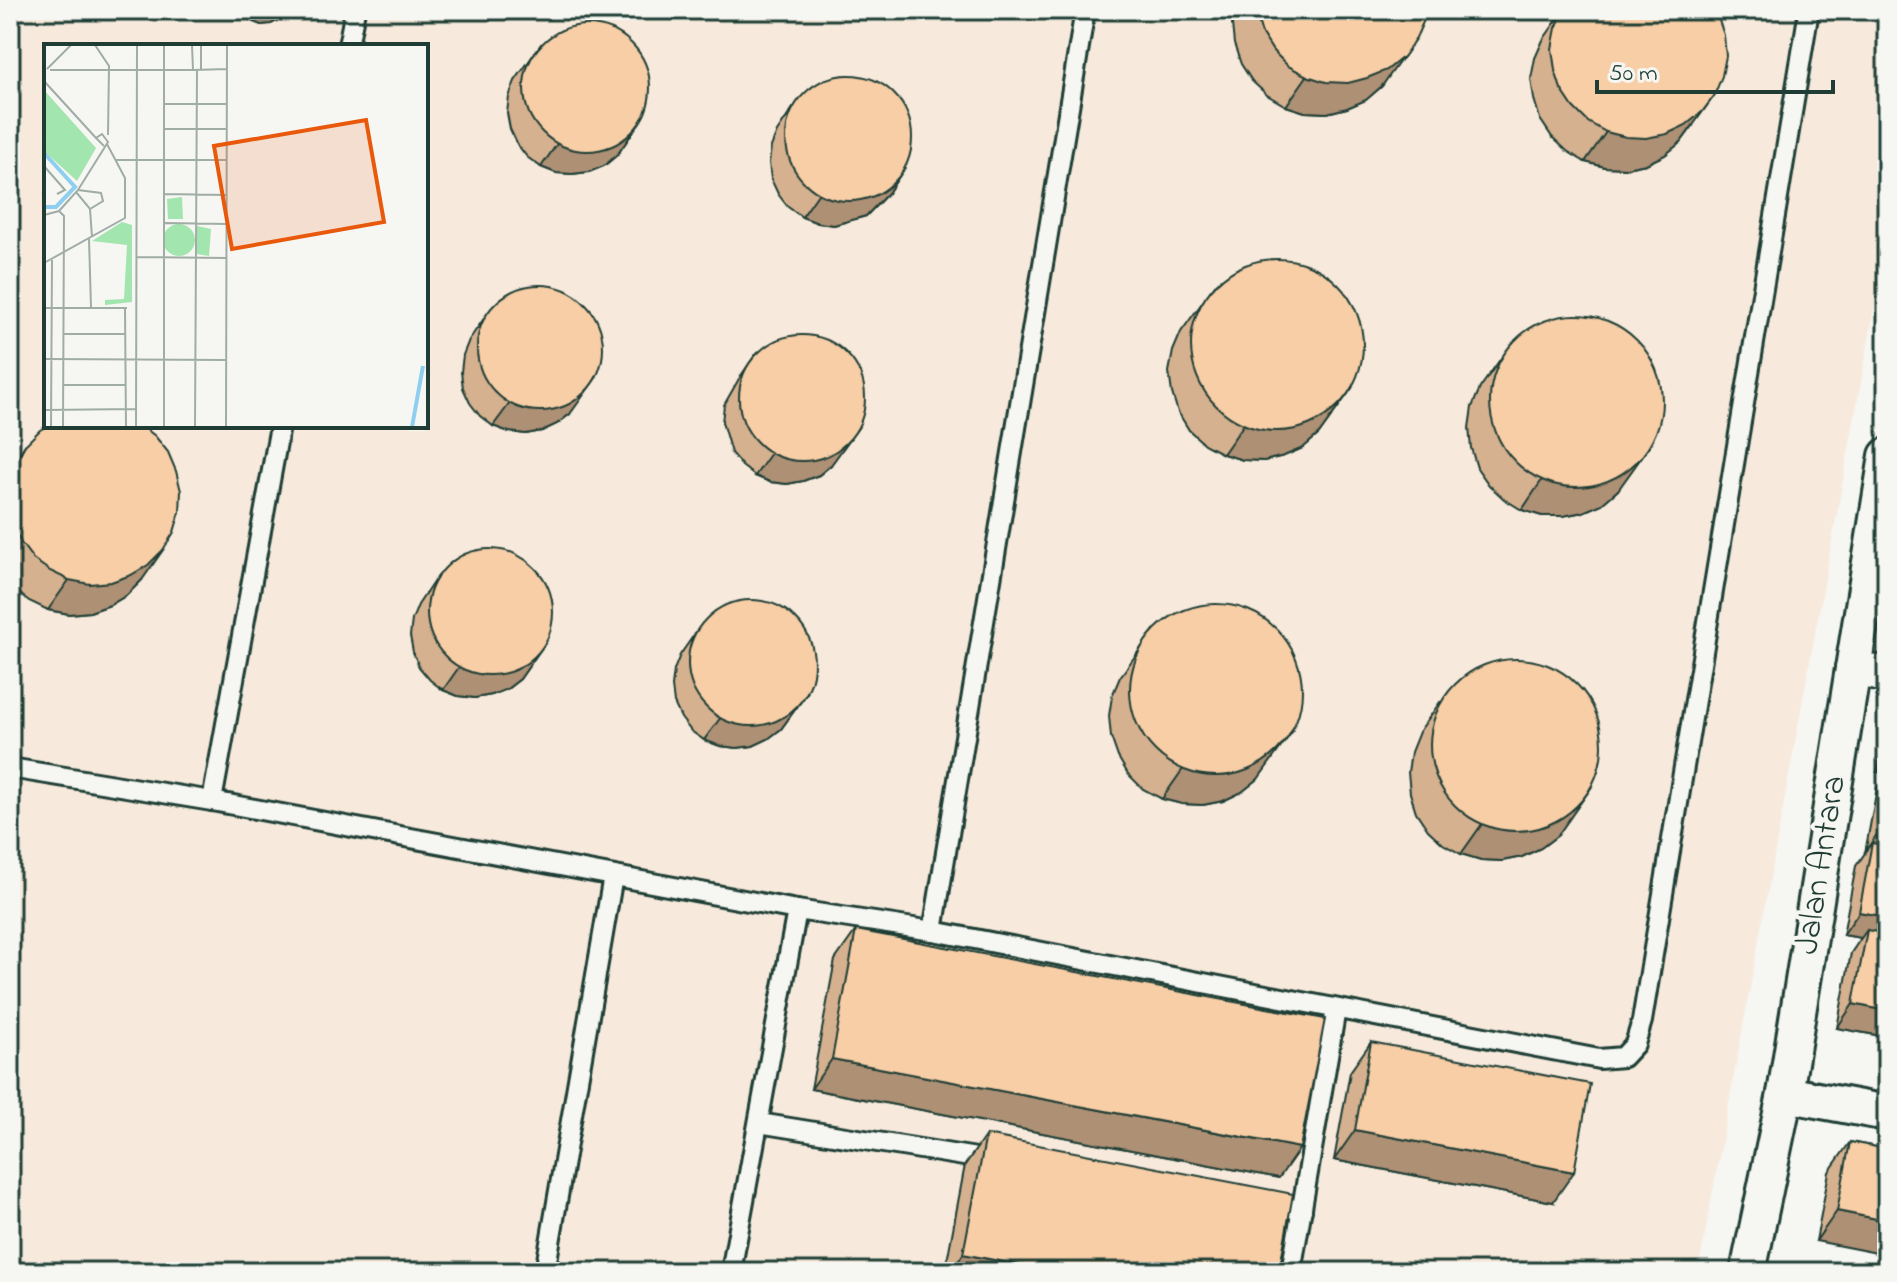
<svg xmlns="http://www.w3.org/2000/svg" width="1897" height="1282" viewBox="0 0 1897 1282" font-family="'Indie Flower',sans-serif">
	<style>
		.built { fill: #f7eadc; fill-rule: evenodd }
		.lines { fill: none; stroke-linecap: round; stroke-linejoin: round }
		.service-casing { stroke: #1f3d34; stroke-width: 24 }
		.minor-casing { stroke: #1f3d34; stroke-width: 40 }
		.service { stroke: #f6f6f2; stroke-width: 18 }
		.minor { stroke: #f6f6f2; stroke-width: 34 }
		.wall { fill: #d5b190; stroke: #1f3d34; stroke-width: 2 }
		.shaded-wall { fill: #ae9075; stroke: #1f3d34; stroke-width: 2 }
		.building { fill: #f8cea7; stroke: #1f3d34; stroke-width: 2 }
		.labels { text-anchor: middle; dominant-baseline: central; stroke-width: 8; stroke-linejoin: round; paint-order: stroke }
		.street-label { font-size: 34px; fill: #1f3d34; stroke: #f6f6f2 }
		.inset-river { fill: none; stroke: #8ecfef; stroke-width: 4 }
		.inset-road { fill: none; stroke: #a0aca6; stroke-width: 2 }
		.view { fill: #e8590c; fill-opacity: 0.15; stroke: #e8590c; stroke-width: 4 }
		.inset-edge { fill: none; stroke: #1f3d34; stroke-width: 4 }
	</style>
	<rect width="100%" height="100%" fill="#f6f6f2"/>
	<filter id="ink" filterUnits="userSpaceOnUse"><feTurbulence type="fractalNoise" baseFrequency=".0125" numOctaves="2"/><feDisplacementMap in="SourceGraphic" scale="16" xChannelSelector="R" yChannelSelector="G"/><feConvolveMatrix kernelMatrix="1 2 1 2 8 2 1 2 1" color-interpolation-filters="sRGB"/></filter>
	<g filter="url(#ink)">
		<path class="built" d="M 10,10 L 1887,10 L 1887,240 L 1698,1272 L 10,1272 ZM 46,46 L 426,46 L 426,426 L 46,426 Z"/>
		<g class="lines">
			<g class="service-casing">
				<g id="service">
					<polyline points="348,46 355,10"/>
					<polyline points="280,426 212,801 797,910 933,931 1599,1059 1623,1057 1635,1044 1642,1021 1809,10"/>
					<polyline points="10,768 212,801"/>
					<polyline points="933,931 1085,10"/>
					<polyline points="759,1123 995,1161"/>
					<polyline points="1269,1205 1302,1210"/>
					<polyline points="545,1272 613,876"/>
					<polyline points="731,1272 797,910"/>
					<polyline points="1291,1272 1336,1009"/>
				</g>
			</g>
			<g class="minor-casing">
				<g id="minor">
					<polyline points="1853,668 1887,675"/>
					<polyline points="1785,1094 1887,1113"/>
					<polyline points="1748,1272 1785,1094 1887,456"/>
				</g>
			</g>
			<use href="#service" class="service"/>
			<use href="#minor" class="minor"/>
		</g>
		<g class="wall">
			<polygon points="242,10 288,10 281,19 271,24 261,25 251,21"/>
			<polygon points="1234,10 1425,10 1382,86 1366,100 1347,108 1327,113 1305,112 1286,106 1267,95 1252,81 1241,64 1234,44 1232,24"/>
			<polygon points="1564,10 1693,126 1681,142 1665,155 1646,164 1626,168 1605,167 1585,162 1567,151 1552,137 1540,119 1534,99 1531,79 1535,58 1543,40"/>
			<polygon points="541,44 633,132 617,155 604,166 589,172 572,174 556,173 541,167 527,157 517,144 510,129 507,113 509,97 515,81"/>
			<polygon points="793,108 904,169 888,193 866,216 834,225 818,223 802,217 788,207 778,194 771,179 769,163 771,147 777,132"/>
			<polygon points="46,191 46,224 44,214"/>
			<polygon points="1215,285 1352,388 1319,434 1303,448 1284,456 1264,461 1243,460 1223,454 1204,444 1189,430 1178,412 1172,393 1169,372 1173,351 1181,332"/>
			<polygon points="485,317 570,414 557,424 542,431 526,434 509,432 493,426 480,416 470,403 463,388 461,372 463,355 469,340"/>
			<polygon points="756,354 831,465 819,475 803,481 787,484 770,482 755,476 742,466 731,453 722,422 724,405 740,377"/>
			<polygon points="1501,358 1618,490 1602,504 1583,512 1563,516 1542,516 1522,510 1504,499 1489,485 1477,468 1471,448 1469,428 1472,407 1480,388"/>
			<polygon points="25,445 142,580 127,595 110,605 90,612 69,614 48,610 29,601 10,586 10,467"/>
			<polygon points="434,581 529,666 520,679 507,689 492,695 475,698 458,696 443,690 430,680 419,667 413,652 410,636 412,620 418,605"/>
			<polygon points="1154,630 1258,779 1242,792 1223,801 1203,805 1182,804 1162,799 1143,789 1128,774 1118,757 1111,737 1109,716 1112,696 1120,677"/>
			<polygon points="696,632 807,693 781,729 768,739 753,746 737,748 720,746 704,740 691,731 681,718 674,703 672,686 674,670 680,655"/>
			<polygon points="1440,702 1558,835 1541,848 1522,857 1502,861 1481,860 1461,854 1443,844 1428,830 1416,812 1410,793 1408,772 1411,752 1419,732"/>
			<polygon points="1887,719 1887,1037 1837,1028 1851,953 1861,938 1843,935 1856,866 1865,853 1877,788 1887,773 1877,772"/>
			<polygon points="856,930 1279,1178 811,1089 835,960"/>
			<polygon points="1371,1042 1553,1202 1334,1160 1350,1072"/>
			<polygon points="986,1135 1279,1272 945,1272 965,1165"/>
			<polygon points="1850,1142 1887,1149 1816,1241 1829,1172"/>
		</g>
		<g class="shaded-wall">
			<polygon points="258,10 288,10 281,19 271,24 261,25 251,21"/>
			<polygon points="1415,40 1382,86 1366,100 1347,108 1327,113 1305,112 1286,106 1307,76"/>
			<polygon points="1714,96 1681,142 1665,155 1646,164 1626,168 1605,167 1585,162 1606,132"/>
			<polygon points="633,132 617,155 604,166 589,172 572,174 556,173 541,167 557,144"/>
			<polygon points="904,169 888,193 866,216 834,225 818,223 802,217 818,194"/>
			<polygon points="596,378 570,414 557,424 542,431 526,434 509,432 493,426 510,403"/>
			<polygon points="1352,388 1319,434 1303,448 1284,456 1264,461 1243,460 1223,454 1244,424"/>
			<polygon points="858,428 831,465 819,475 803,481 787,484 770,482 755,476 771,453"/>
			<polygon points="1651,444 1618,490 1602,504 1583,512 1563,516 1542,516 1522,510 1542,480"/>
			<polygon points="163,550 142,580 127,595 110,605 90,612 69,614 48,610 69,580"/>
			<polygon points="546,642 520,679 507,689 492,695 475,698 458,696 443,690 459,667"/>
			<polygon points="807,693 781,729 768,739 753,746 737,748 720,746 704,740 721,717"/>
			<polygon points="1292,732 1258,779 1242,792 1223,801 1203,805 1182,804 1162,799 1183,769"/>
			<polygon points="1887,757 1887,773 1877,772"/>
			<polygon points="1591,788 1558,835 1541,848 1522,857 1502,861 1481,860 1461,854 1482,824"/>
			<polygon points="1880,830 1887,831 1887,857 1872,843 1864,853"/>
			<polygon points="1859,912 1887,917 1887,943 1867,930 1861,938 1843,935"/>
			<polygon points="1853,1004 1887,1011 1887,1037 1837,1028"/>
			<polygon points="832,1059 1300,1148 1279,1178 811,1089"/>
			<polygon points="1355,1130 1574,1172 1553,1202 1334,1160"/>
			<polygon points="1837,1211 1887,1221 1887,1255 1816,1241"/>
			<polygon points="963,1254 1056,1272 951,1272"/>
		</g>
		<g class="building">
			<polygon points="1255,10 1425,10 1424,20 1415,40 1403,57 1387,70 1367,78 1348,83 1326,82 1307,76 1288,66 1273,51 1262,34"/>
			<polygon points="1564,10 1714,10 1717,15 1724,35 1726,56 1722,76 1714,96 1702,112 1686,125 1667,134 1646,138 1626,137 1606,132 1588,122 1573,107 1561,89 1555,70 1552,49 1556,28"/>
			<circle cx="587" cy="88" r="63"/>
			<circle cx="849" cy="138" r="63"/>
			<circle cx="1277" cy="345" r="86"/>
			<circle cx="540" cy="348" r="63"/>
			<circle cx="1576" cy="401" r="86"/>
			<circle cx="802" cy="398" r="63"/>
			<polygon points="47,426 142,426 155,436 168,452 176,471 181,491 180,512 174,532 163,550 148,565 131,575 111,582 90,584 69,580 50,571 33,559 21,543 12,524 10,514 10,479 15,463 25,445 40,430"/>
			<circle cx="490" cy="612" r="63"/>
			<circle cx="751" cy="663" r="63"/>
			<circle cx="1216" cy="690" r="86"/>
			<circle cx="1516" cy="745" r="86"/>
			<polygon points="1887,796 1887,831 1880,830"/>
			<polygon points="1872,843 1887,846 1887,917 1859,912"/>
			<polygon points="856,930 1325,1019 1300,1148 832,1059"/>
			<polygon points="1867,930 1887,934 1887,1011 1853,1004"/>
			<polygon points="1371,1042 1590,1084 1574,1172 1355,1130"/>
			<polygon points="986,1135 1293,1194 1279,1272 1056,1272 963,1254"/>
			<polygon points="1850,1142 1887,1149 1887,1221 1837,1211"/>
		</g>
	</g>
	<g class="labels">
		<g class="street-label">
			<text transform="translate(1822 865) rotate(-81)">Jalan Antara</text>
		</g>
	</g>
	<g transform="translate(44 44)">
		<rect width="384" height="384" fill="#f6f6f2"/>
		<path d="M 0,46 L 52,104 L 33,137 L 0,107 ZM 138,153 L 139,175 L 124,175 L 123,155 ZM 78,178 L 88,181 L 88,258 L 61,261 L 61,256 L 80,255 L 83,201 L 48,197 ZM119 196a16 16 0 1 1 32 0a16 16 0 1 1-32 0ZM 153,182 L 167,185 L 165,212 L 153,210 Z" fill="#a3e5af"/>
		<path class="inset-river" d="M 0,109 L 31,143 L 12,163 L 0,163M 368,383 L 379,322"/>
		<path class="inset-road" d="M 51,1 L 65,22 L 64,91M 157,1 L 157,26M 3,25 L 27,1M 6,26 L 149,26 L 148,1M 150,26 L 183,25M 0,37 L 52,94M 120,60 L 182,60M 121,85 L 183,85M 71,116 L 182,116M 0,122 L 21,146 L 13,150M 32,148 L 46,165 L 59,157 L 57,149 L 34,146M 120,150 L 183,151M 46,165 L 48,193M 15,167 L 20,172 L 19,383M 0,171 L 15,167 L 34,146 L 64,98 L 58,90 L 52,94 L 60,102M 121,179 L 183,180M 45,195 L 47,263M 92,213 L 182,214M 0,219 L 81,174 L 81,134 L 63,100M 0,264 L 83,264M 81,264 L 82,383M 19,290 L 81,290M 0,315 L 182,316M 19,341 L 81,341M 0,366 L 92,365M 7,383 L 8,216M 92,383 L 93,1M 120,383 L 120,1M 151,383 L 153,26M 182,383 L 183,1"/>
		<path class="view" d="M 322,76 L 340,178 L 188,205 L 170,102 Z"/>
		<rect width="384" height="384" class="inset-edge"/>
	</g>
	<rect width="1897" height="1282" fill="none" stroke="#f6f6f2" stroke-width="40"/>
	<rect x="20" y="20" width="1857" height="1242" fill="none" stroke="#1f3d34" stroke-width="3" filter="url(#ink)"/>
	<path d="M1597 80v12h236v-12" fill="none" stroke="#1f3d34" stroke-width="4"/>
	<text x="1609" y="80" font-size="24" fill="#1f3d34" stroke="#f6f6f2" stroke-width="6" paint-order="stroke">50 m</text>
</svg>
